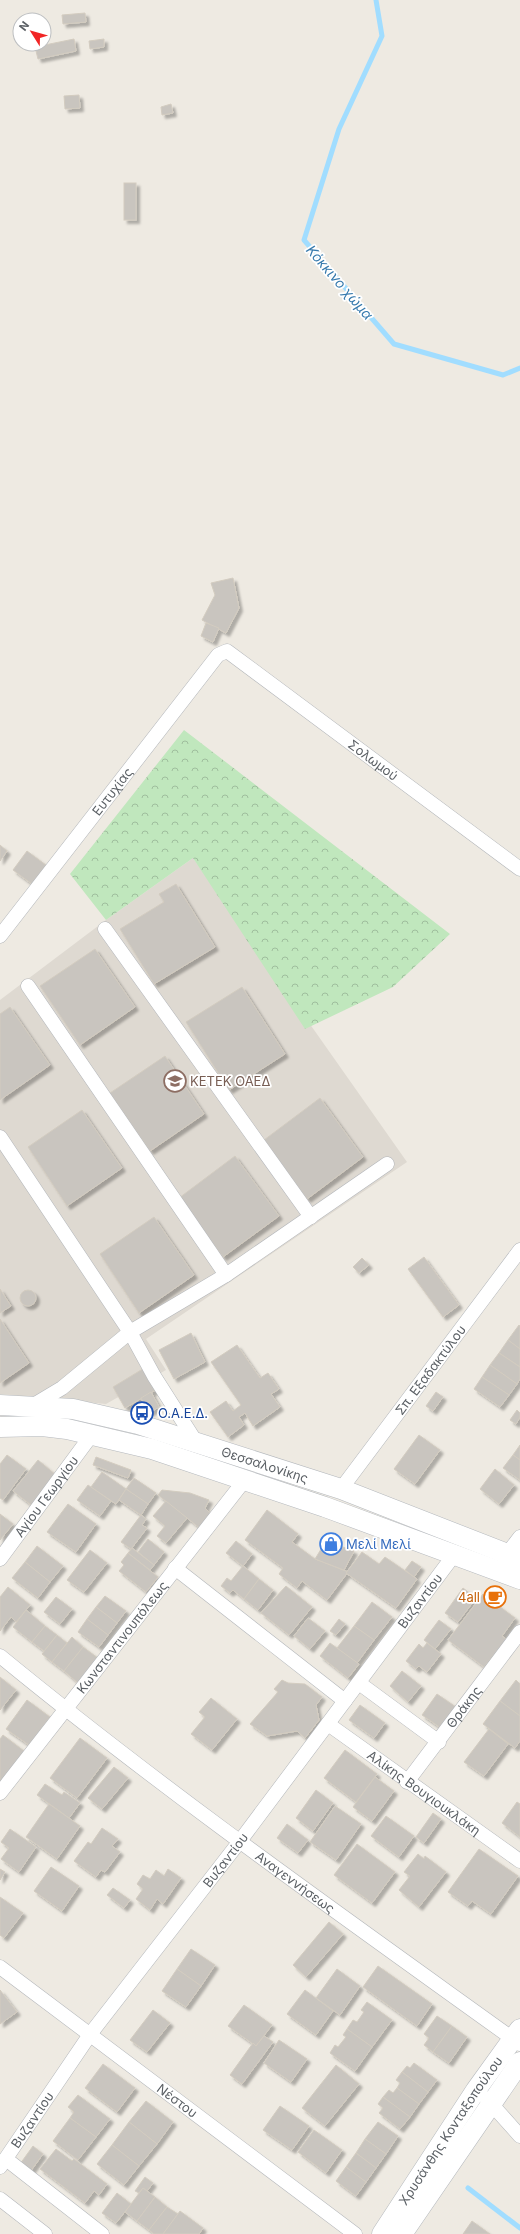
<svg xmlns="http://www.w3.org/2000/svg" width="520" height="2234" viewBox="0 0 520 2234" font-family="Inter,sans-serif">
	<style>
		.education { fill: #ded9d1 }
		.forest { fill: url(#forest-crowns) }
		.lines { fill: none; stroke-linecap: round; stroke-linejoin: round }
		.stream { stroke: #a1ddff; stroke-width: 5 }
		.building { fill: #c9c5bf; stroke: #d3ccc0; filter: url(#shadow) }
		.minor-casing { stroke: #b3b6ba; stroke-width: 15 }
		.secondary-casing { stroke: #b4b8bd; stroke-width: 21 }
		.minor { stroke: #fff; stroke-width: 14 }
		.secondary { stroke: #fff; stroke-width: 20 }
		.labels { text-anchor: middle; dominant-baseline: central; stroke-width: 3.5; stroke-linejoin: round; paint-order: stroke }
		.street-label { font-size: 13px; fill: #5a5f64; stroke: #fff }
		.education-label { font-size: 13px; fill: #785e54; stroke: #fff; text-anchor: start }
		.transit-label { font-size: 13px; fill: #164399; stroke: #fff; text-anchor: start }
		.shop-label { font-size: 13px; fill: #366cbe; stroke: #fff; text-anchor: start }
		.food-label { font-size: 13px; fill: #c56008; stroke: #fff; text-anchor: end }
		.water-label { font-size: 14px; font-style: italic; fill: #377aad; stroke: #fff }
	</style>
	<defs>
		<pattern id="forest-crowns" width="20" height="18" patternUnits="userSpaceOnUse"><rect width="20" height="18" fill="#c0e7bd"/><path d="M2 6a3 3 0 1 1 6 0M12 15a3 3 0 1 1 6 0" fill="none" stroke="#9fbe9d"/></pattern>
		<filter id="shadow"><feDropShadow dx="3.5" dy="3.5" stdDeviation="1" flood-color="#0004"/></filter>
	</defs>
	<rect width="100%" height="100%" fill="#eeeae2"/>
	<polygon class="education" points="193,858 407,1162 146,1339 166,1370 106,1404 0,1394 0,1000 106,920"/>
	<polygon class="forest" points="184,730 450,934 393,987 305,1029 193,858 106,920 70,874"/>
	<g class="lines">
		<g class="stream">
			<polyline points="376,0 382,36 339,129 304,240 394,344 503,375 520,368"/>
			<polyline points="468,2188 520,2228"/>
		</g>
	</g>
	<g class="building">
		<polygon points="85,13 86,22 63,24 62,15"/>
		<polygon points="74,39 76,51 38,59 35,47"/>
		<polygon points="104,39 104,47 90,49 89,41"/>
		<polygon points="79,95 80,108 65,109 64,96"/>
		<polygon points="171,104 173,113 162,115 161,107"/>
		<rect x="124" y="183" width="12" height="37"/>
		<polygon points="233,578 239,608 226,633 202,620 215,595 211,583"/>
		<polygon points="206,623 219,628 213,642 201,636"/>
		<polygon points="0,845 7,851 0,861"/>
		<polygon points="27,851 50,868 36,887 13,870"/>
		<polygon points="176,884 215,947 154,984 120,929 164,902 159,894"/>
		<polygon points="95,949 135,1007 80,1045 40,986"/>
		<polygon points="242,987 285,1054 229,1090 186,1022"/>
		<polygon points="10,1007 50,1065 0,1100 0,1014"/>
		<polygon points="165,1056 204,1114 150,1151 110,1093"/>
		<polygon points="320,1098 363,1157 307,1199 264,1140"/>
		<polygon points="82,1110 122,1168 67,1206 28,1147"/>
		<polygon points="235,1156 279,1216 223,1257 179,1198"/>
		<polygon points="154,1217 194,1275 139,1313 100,1254"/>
		<polygon points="424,1257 459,1305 443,1317 408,1269"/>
		<polygon points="362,1258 369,1265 359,1273 353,1267"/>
		<polygon points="0,1289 11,1306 0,1313"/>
		<circle cx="28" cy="1298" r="8"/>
		<polygon points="0,1319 29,1363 0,1383"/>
		<polygon points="519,1325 520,1326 520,1349 508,1340"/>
		<polygon points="191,1333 205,1362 174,1379 159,1350"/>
		<polygon points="508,1340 520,1349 520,1367 499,1353"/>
		<polygon points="237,1345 260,1378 268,1373 279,1389 271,1394 280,1407 253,1426 245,1413 239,1417 244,1425 228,1437 210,1412 226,1401 233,1411 241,1405 211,1362"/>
		<polygon points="499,1353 520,1367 520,1379 517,1384 490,1365"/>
		<polygon points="490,1365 517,1384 509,1395 482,1377"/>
		<polygon points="146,1367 159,1388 125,1408 113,1387"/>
		<polygon points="482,1377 509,1395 500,1407 474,1389"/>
		<polygon points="151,1392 159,1407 149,1413 141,1398"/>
		<polygon points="436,1392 443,1397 433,1411 426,1406"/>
		<polygon points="517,1410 520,1413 520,1417 516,1424 510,1420"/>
		<polygon points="419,1435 440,1450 415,1484 394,1469"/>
		<polygon points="520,1445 520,1460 513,1455"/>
		<polygon points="7,1455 26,1469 3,1500 0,1498 0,1464"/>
		<polygon points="513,1455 520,1460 520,1480 503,1468"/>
		<polygon points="96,1457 131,1470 128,1478 93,1465"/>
		<polygon points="38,1460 56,1475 31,1505 13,1491"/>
		<polygon points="495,1469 514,1485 499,1504 480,1489"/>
		<polygon points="102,1472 126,1489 116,1504 91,1487"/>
		<polygon points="134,1478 156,1493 148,1504 126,1489"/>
		<polygon points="88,1485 111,1501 100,1516 77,1500"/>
		<polygon points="126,1489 148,1504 141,1515 119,1500"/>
		<polygon points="162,1490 190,1493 209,1500 205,1508 212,1515 201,1529 158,1495"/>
		<polygon points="166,1501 187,1518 166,1543 157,1536 165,1526 153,1516"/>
		<polygon points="68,1504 96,1524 76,1552 47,1532"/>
		<polygon points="267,1510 298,1534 292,1542 315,1559 348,1572 327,1600 302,1581 297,1588 279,1574 283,1568 245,1540"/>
		<polygon points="0,1514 13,1524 0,1540"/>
		<polygon points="141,1515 146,1519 142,1525 147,1528 131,1549 121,1542"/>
		<polygon points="148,1539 164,1552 154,1565 138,1552"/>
		<polygon points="236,1541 252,1554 243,1566 226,1553"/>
		<polygon points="326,1541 354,1551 344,1570 315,1559"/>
		<polygon points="37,1546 63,1566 50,1582 25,1562"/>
		<polygon points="132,1548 154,1565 150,1570 128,1553"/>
		<polygon points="90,1550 107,1563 84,1592 67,1580"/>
		<polygon points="362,1552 379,1564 385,1557 417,1579 396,1608 346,1573"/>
		<polygon points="128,1553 158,1577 146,1592 119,1571 124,1565 121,1562"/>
		<polygon points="412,1561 421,1567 414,1577 405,1570"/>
		<polygon points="25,1562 50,1582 38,1598 12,1578"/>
		<polygon points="243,1566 259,1579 244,1599 233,1590 230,1593 221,1586 227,1578 231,1581"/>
		<polygon points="259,1579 273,1590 258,1610 244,1599"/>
		<polygon points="286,1586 312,1607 289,1635 261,1613"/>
		<polygon points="8,1587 30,1605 16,1622 11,1617 0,1631 0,1597"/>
		<polygon points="463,1588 476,1598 458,1622 445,1613"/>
		<polygon points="483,1594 515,1618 502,1636 506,1639 484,1667 448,1640"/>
		<polygon points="105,1596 126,1611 117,1623 96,1607"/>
		<polygon points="56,1597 72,1609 60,1624 44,1612"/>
		<polygon points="372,1602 392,1617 374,1640 354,1626"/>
		<polygon points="96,1607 117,1623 108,1635 87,1619"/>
		<polygon points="26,1610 45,1626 32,1642 13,1627"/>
		<polygon points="308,1618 325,1631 310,1649 294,1636"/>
		<polygon points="87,1619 108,1635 99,1647 78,1632"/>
		<polygon points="339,1619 345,1624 336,1635 330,1631"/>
		<polygon points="439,1620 451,1629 435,1649 424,1640"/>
		<polygon points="45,1626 57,1635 44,1651 32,1642"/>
		<polygon points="354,1626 374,1640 357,1663 337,1648"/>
		<polygon points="57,1635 67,1643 52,1662 42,1654"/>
		<polygon points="72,1637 83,1647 64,1671 52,1662"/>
		<polygon points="330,1643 359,1664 348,1678 320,1656"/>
		<polygon points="427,1643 441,1654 427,1672 419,1666 416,1669 406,1661 419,1644 423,1648"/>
		<polygon points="83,1647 98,1658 78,1683 64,1671"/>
		<polygon points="402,1671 421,1686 408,1702 390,1686"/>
		<polygon points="0,1677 16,1690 0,1710"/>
		<polygon points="282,1680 288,1683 305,1684 322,1697 316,1705 319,1720 305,1738 297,1731 267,1736 250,1724 278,1692 274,1689"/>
		<polygon points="516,1680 520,1684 520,1716 500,1701"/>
		<polygon points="437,1694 456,1707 441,1728 422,1715"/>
		<polygon points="211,1698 237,1719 212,1750 191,1734 205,1717 199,1712"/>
		<polygon points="27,1700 50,1717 29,1745 6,1729"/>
		<polygon points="500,1701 520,1716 520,1741 515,1748 483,1724"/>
		<polygon points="360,1705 385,1723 374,1738 349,1720"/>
		<polygon points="489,1729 508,1744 484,1776 464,1762"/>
		<polygon points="3,1735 24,1751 0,1783 0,1739"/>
		<polygon points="80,1738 107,1758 77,1798 50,1778"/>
		<polygon points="345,1750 377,1774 356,1802 324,1778"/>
		<polygon points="114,1767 128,1778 102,1809 88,1798"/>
		<polygon points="375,1777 394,1791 372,1821 353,1807"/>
		<polygon points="45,1784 62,1795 64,1792 80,1803 69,1818 37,1795"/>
		<polygon points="316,1790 333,1803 313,1831 296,1818"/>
		<polygon points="517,1802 520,1804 520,1837 502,1823"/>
		<polygon points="49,1804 80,1826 57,1859 26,1837"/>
		<polygon points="335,1806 361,1824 336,1860 310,1842"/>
		<polygon points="433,1813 441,1819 424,1843 416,1837"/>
		<polygon points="386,1816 414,1836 399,1857 371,1836"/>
		<polygon points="287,1824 308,1840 298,1853 277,1838"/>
		<polygon points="102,1828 118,1839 112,1846 120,1852 105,1872 101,1870 96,1877 74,1861 88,1842 91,1844"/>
		<polygon points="10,1829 36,1847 19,1872 1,1859 9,1848 1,1842"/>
		<polygon points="357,1844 395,1872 372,1903 334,1875"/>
		<polygon points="479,1849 518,1876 491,1914 472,1901 468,1906 448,1892"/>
		<polygon points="418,1854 424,1859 425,1856 446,1872 419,1907 399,1890 410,1876 404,1872"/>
		<polygon points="51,1867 79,1886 62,1911 34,1891"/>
		<polygon points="0,1869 5,1872 0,1880"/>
		<polygon points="168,1869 181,1878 163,1904 157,1899 150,1910 136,1899 143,1889 137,1884 143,1875 150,1879 156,1870 164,1876"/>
		<polygon points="113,1888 130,1900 124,1908 107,1895"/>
		<polygon points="0,1897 23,1913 4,1938 0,1935"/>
		<polygon points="329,1922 343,1934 306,1977 293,1965"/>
		<polygon points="191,1949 215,1965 201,1986 177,1969"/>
		<polygon points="378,1966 432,2004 417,2026 363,1987"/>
		<polygon points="177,1969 201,1986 186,2007 162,1991"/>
		<polygon points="337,1969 360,1986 340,2015 316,1998"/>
		<polygon points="0,1990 17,2012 0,2024"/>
		<polygon points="305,1990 333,2011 316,2035 287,2014"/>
		<polygon points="367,2002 392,2020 372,2047 347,2029 353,2020 357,2022 364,2012 361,2010"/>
		<polygon points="244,2005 272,2025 256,2046 228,2026"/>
		<polygon points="153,2010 170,2023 147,2052 130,2040"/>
		<polygon points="437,2016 452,2026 433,2052 424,2045 429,2038 424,2034"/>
		<polygon points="452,2026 467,2037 449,2063 433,2052"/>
		<polygon points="347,2029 372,2047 355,2071 330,2053 335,2045 338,2047 346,2037 343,2035"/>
		<polygon points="264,2036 273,2042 242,2084 230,2075 253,2043 256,2046"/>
		<polygon points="279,2040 307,2059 291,2082 264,2063"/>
		<polygon points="414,2063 437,2080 428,2092 402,2072 407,2066 410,2068"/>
		<polygon points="103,2064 135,2088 117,2112 85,2088"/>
		<polygon points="336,2065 359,2084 325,2126 302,2108"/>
		<polygon points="402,2072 428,2092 419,2104 397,2088 400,2083 396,2080"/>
		<polygon points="397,2088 419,2104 410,2117 383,2097 389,2090 393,2093"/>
		<polygon points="78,2095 110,2119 96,2137 70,2118 74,2112 68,2107"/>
		<polygon points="383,2097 410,2117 400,2129 379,2113 383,2108 378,2104"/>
		<polygon points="146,2101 173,2122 157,2144 129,2122"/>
		<polygon points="280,2106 309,2126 292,2150 263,2130"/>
		<polygon points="70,2118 96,2137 78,2160 53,2141"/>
		<polygon points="129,2122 157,2144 139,2166 112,2145"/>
		<polygon points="378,2122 398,2136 386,2154 365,2139"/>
		<polygon points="314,2130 342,2150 326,2173 298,2152"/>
		<polygon points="365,2139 386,2154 376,2168 356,2153"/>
		<polygon points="112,2145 139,2166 124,2185 97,2164"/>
		<polygon points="33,2146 43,2154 30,2172 20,2164"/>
		<polygon points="56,2149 72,2161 74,2159 107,2184 99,2195 94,2191 85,2203 40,2169"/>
		<polygon points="356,2153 376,2168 366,2182 346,2167"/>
		<polygon points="346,2167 366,2182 356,2196 336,2181"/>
		<polygon points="145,2177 153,2183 147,2191 143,2188 139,2193 135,2191"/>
		<polygon points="143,2188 155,2197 137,2221 125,2212"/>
		<polygon points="117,2193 131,2204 116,2223 102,2213"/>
		<polygon points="155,2197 167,2207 149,2230 137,2221"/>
		<polygon points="167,2207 178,2214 163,2234 154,2234 149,2230"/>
		<polygon points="180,2211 203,2228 199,2234 163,2234"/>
		<polygon points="472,2221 490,2234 463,2234"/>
	</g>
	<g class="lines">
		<g class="minor-casing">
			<g id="minor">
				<polyline points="105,929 311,1217"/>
				<path id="s1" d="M 0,936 L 218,655 L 227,651 L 520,869"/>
				<polyline points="28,986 226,1275"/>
				<polyline points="0,1137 130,1332 154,1376 196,1442"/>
				<polyline points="32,1406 62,1388 130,1332 226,1275 387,1164"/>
				<path id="s2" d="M 341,1489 L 520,1250"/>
				<polyline points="507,1554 520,1537"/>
				<path id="s3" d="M 0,1559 L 93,1433"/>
				<polyline points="175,1568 345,1701"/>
				<path id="s4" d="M 0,1656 C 167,1793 345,1918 520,2044"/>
				<polyline points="359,1683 439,1742"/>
				<path id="s5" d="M 328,1724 L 520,1861"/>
				<path id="s6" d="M 407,1782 L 520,1632"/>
				<path id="s7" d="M 0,1793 L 244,1481"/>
				<path id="s8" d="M 0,1967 L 355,2234"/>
				<polyline points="486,2098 520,2136"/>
				<polyline points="6,2159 102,2234"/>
				<path id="s9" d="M 0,2167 L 91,2033 L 240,1841 L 454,1555"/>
				<polyline points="0,2199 45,2234"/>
			</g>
		</g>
		<g class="secondary-casing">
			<g id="secondary">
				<path id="s10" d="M 0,1405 L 73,1409 L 138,1424 L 341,1489 L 520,1559"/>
				<polyline points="0,1427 42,1426 67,1429 152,1449 325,1507 520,1579"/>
				<path id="s11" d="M 382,2234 L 476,2090 L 520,2029"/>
				<polyline points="402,2234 520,2062"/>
			</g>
		</g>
		<use href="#minor" class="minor"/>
		<use href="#secondary" class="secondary"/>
	</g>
	<defs>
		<g id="school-ring" transform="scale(1.15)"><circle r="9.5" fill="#fff" stroke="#8d6e63" stroke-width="1.5"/><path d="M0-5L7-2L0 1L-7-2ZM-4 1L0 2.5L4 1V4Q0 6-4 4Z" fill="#8d6e63"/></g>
		<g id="bus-ring" transform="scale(1.15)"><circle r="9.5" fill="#fff" stroke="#1a4fb4" stroke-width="1.5"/><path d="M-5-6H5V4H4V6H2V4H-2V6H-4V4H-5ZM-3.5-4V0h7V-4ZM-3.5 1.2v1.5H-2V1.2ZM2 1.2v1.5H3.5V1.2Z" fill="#1a4fb4"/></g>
		<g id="shop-ring" transform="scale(1.15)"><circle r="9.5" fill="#fff" stroke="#3f7fe0" stroke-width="1.5"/><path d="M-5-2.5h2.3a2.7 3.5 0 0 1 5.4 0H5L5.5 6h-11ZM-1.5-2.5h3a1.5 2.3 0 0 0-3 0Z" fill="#3f7fe0"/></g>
		<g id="cafe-ring" transform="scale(1.15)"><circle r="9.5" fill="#fff" stroke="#e8710a" stroke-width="1.5"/><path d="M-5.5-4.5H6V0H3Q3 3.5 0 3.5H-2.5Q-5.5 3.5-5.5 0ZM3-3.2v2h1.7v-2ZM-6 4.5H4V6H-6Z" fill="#e8710a"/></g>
	</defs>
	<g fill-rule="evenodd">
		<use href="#school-ring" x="175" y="1081"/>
		<use href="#bus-ring" x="142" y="1413"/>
		<use href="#shop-ring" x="331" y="1544"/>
		<use href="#cafe-ring" x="495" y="1597"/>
	</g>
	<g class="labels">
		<g class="street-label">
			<text stroke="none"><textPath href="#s1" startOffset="548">Σολωμού</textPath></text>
			<text stroke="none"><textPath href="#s1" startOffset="183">Ευτυχίας</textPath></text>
			<text stroke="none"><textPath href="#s2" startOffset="149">Σπ. Εξαδακτύλου</textPath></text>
			<text stroke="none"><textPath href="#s10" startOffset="273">Θεσσαλονίκης</textPath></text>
			<text stroke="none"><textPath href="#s3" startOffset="78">Αγίου Γεωργίου</textPath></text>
			<text stroke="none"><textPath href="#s9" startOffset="705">Βυζαντίου</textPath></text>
			<text stroke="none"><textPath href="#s7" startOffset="198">Κωνσταντινουπόλεως</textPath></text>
			<text stroke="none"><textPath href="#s6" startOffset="94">Θράκης</textPath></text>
			<text stroke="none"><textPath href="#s5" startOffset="118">Αλίκης Βουγιουκλάκη</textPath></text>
			<text stroke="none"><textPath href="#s9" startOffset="381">Βυζαντίου</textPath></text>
			<text stroke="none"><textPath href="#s4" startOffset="372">Αναγεννήσεως</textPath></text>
			<text stroke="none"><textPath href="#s8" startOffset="222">Νέστου</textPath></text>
			<text stroke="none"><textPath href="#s9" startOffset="57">Βυζαντίου</textPath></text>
			<text stroke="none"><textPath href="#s11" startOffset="124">Χρυσάνθης Κονταξοπούλου</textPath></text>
		</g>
		<g class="education-label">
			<text x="190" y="1081">ΚΕΤΕΚ ΟΑΕΔ</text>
		</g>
		<g class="transit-label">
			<text x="158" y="1413">Ο.Α.Ε.Δ.</text>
		</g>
		<g class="shop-label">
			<text x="346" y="1544">Μελί Μελί</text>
		</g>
		<g class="food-label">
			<text x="480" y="1597">4all</text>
		</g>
		<g class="water-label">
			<text transform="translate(340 282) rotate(49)">Κόκκινο χώμα</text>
		</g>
	</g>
	<g transform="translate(32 32) rotate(307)"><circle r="19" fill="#ffffff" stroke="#bdbfc1"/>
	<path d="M0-3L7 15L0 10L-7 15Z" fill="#f12525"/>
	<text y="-6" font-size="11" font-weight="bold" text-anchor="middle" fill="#5a5f64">N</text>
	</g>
</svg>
